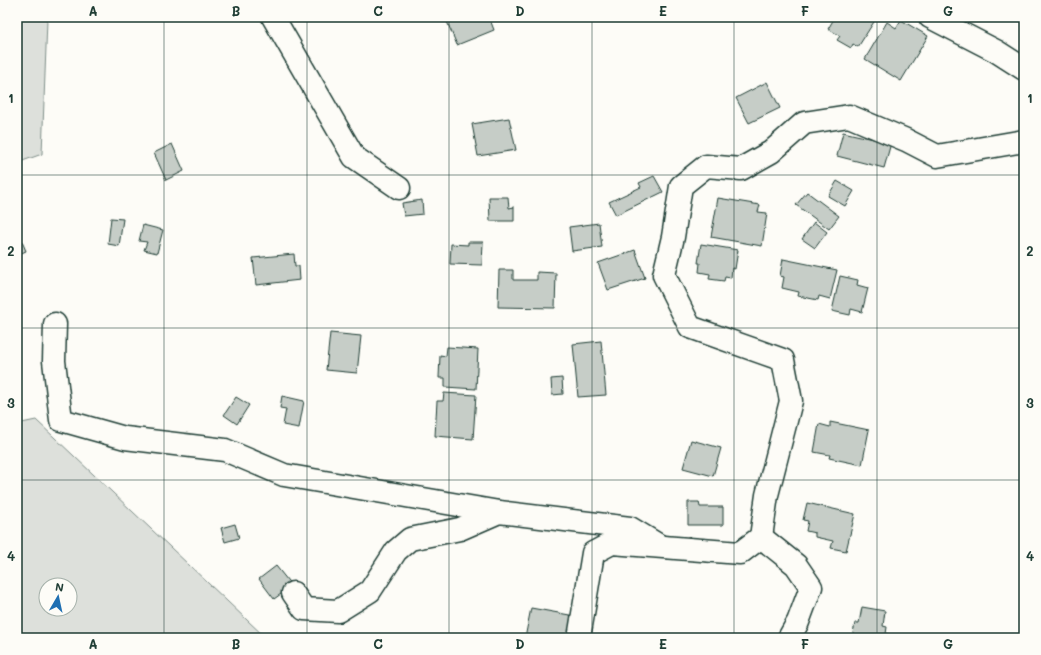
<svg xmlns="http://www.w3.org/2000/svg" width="1041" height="655" viewBox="0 0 1041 655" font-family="Mali,sans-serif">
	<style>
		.green { fill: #dde0db; stroke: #7e8e88; fill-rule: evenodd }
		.building { fill: #c6cdc7; stroke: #1f3d34 }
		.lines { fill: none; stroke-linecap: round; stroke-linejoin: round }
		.minor-casing { stroke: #1f3d34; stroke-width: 25 }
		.minor { stroke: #fdfcf7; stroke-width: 22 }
		.grid { fill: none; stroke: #1f3d34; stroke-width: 1; stroke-opacity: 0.55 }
		.neatline { fill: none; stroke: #1f3d34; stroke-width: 1.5 }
		.grid-label { font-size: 13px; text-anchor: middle; font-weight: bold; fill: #1f3d34 }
	</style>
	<rect width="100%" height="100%" fill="#fdfcf7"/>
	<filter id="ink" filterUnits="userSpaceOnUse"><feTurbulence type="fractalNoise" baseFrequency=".025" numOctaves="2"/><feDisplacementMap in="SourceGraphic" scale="8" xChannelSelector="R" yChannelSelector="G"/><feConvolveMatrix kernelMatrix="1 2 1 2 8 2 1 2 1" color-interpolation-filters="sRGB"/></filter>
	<g filter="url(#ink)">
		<g class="green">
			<polygon points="17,17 47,17 47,20 42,154 17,163"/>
			<path d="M 36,420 L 266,638 L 17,638 L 17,424 ZM 46,585 L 70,585 L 70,609 L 46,609 Z"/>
		</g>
		<g class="building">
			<polygon points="445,17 489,17 494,30 457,45"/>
			<polygon points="835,17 877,17 858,47 853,44 851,48 837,40 840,36 828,29"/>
			<polygon points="901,20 928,36 901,81 865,59 887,22 896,28"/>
			<polygon points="767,82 780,108 749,123 736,98"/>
			<polygon points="509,118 516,150 478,156 472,124"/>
			<polygon points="843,132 891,143 884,168 837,156"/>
			<polygon points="172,144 184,171 166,180 154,153"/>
			<polygon points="654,176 663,192 616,215 609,202 641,187 639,183"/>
			<polygon points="837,181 854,191 845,206 828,196"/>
			<polygon points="807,192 839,216 829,229 796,205"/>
			<polygon points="489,197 508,197 509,208 514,207 514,221 490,221"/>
			<polygon points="718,198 760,205 758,212 767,213 762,246 711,237"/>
			<polygon points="422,200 423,214 404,216 402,203"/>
			<polygon points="111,218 123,219 119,246 108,244"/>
			<polygon points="814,222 827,232 815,248 802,239"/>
			<polygon points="599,223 602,247 572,251 569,227"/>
			<polygon points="143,225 163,230 157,253 144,250 147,242 139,241"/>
			<polygon points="17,230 26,251 17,255"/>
			<polygon points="468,242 483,242 482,265 450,264 451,244 468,245"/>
			<polygon points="701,244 738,250 735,269 732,268 731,278 725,277 724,281 709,279 710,274 699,272 700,263 698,263"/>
			<polygon points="635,250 645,278 608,290 598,263"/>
			<polygon points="294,254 295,266 299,266 300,280 256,285 253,258"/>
			<polygon points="783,259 837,270 830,299 819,296 818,300 798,296 799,292 782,288 784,277 780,276"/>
			<polygon points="499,270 513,270 513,280 537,280 537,272 556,273 555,308 498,307"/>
			<polygon points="840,276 858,280 857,285 868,288 862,312 851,309 850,315 832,311"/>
			<polygon points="330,333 361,336 357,373 326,370"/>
			<polygon points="601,341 606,395 578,397 573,344"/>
			<polygon points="447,347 478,349 476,389 445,387 445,378 439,378 440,355 446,356"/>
			<polygon points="562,378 563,394 552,395 551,379"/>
			<polygon points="444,393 476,395 473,439 435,436 437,401 443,401"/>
			<polygon points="282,396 304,401 299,428 283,425 286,409 280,408"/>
			<polygon points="236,397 249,405 237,424 224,415"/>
			<polygon points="830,422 869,430 862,465 829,458 830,455 814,452 819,424 830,427"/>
			<polygon points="691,440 721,448 713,476 683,468"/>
			<polygon points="688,502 699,502 700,507 723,507 723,525 688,525"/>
			<polygon points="807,503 855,514 846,551 831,548 833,541 815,537 815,533 806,531 808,521 803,520"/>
			<polygon points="235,524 239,538 225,542 221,528"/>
			<polygon points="276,566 292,586 274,599 259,579"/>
			<polygon points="862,607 885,611 883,626 887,627 886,634 888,634 887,638 852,638 855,623 859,623"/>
			<polygon points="531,608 575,616 571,638 525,638"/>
		</g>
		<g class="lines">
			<g class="minor-casing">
				<g id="minor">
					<polyline points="273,17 354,157 399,188"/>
					<polyline points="930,17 996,51 1024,69"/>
					<polyline points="55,324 54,361 61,420 125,438 225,450 284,475 499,512"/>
					<polyline points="761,537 796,565 811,587 798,622 789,638"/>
					<polyline points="293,593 304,609 338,611 370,591 396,551 410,539 460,529 499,512 630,528 658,545"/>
					<polyline points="579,638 593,553 612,543 740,553 761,537 767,495 791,401 783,360 690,327 664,275 673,237 681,186 706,166 741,169 771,152 804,123 849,116 906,140 937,156 1024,141"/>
				</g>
			</g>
			<use href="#minor" class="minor"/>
		</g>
	</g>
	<path class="grid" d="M 164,17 L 164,638M 307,17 L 307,638M 449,17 L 449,638M 592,17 L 592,638M 734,17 L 734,638M 877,17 L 877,638M 17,175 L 1024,175M 17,328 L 1024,328M 17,480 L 1024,480"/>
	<rect width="1041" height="655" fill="none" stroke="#fdfcf7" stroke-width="44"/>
	<g transform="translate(58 597) rotate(9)"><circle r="19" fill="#fdfcf7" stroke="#a4b0a9"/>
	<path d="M0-3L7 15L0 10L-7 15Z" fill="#1f6fb2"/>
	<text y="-6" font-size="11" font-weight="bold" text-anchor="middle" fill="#1f3d34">N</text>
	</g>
	<rect x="22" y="22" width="997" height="611" class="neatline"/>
	<g class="grid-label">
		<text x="93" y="16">A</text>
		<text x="236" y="16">B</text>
		<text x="378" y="16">C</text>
		<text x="520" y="16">D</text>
		<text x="663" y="16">E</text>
		<text x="805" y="16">F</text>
		<text x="948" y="16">G</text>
		<text x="11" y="103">1</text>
		<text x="1030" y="103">1</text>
		<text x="11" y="256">2</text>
		<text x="1030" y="256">2</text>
		<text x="11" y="408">3</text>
		<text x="1030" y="408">3</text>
		<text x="11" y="561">4</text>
		<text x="1030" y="561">4</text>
		<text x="93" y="649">A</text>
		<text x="236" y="649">B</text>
		<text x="378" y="649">C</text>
		<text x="520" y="649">D</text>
		<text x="663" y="649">E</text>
		<text x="805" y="649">F</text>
		<text x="948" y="649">G</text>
	</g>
</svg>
